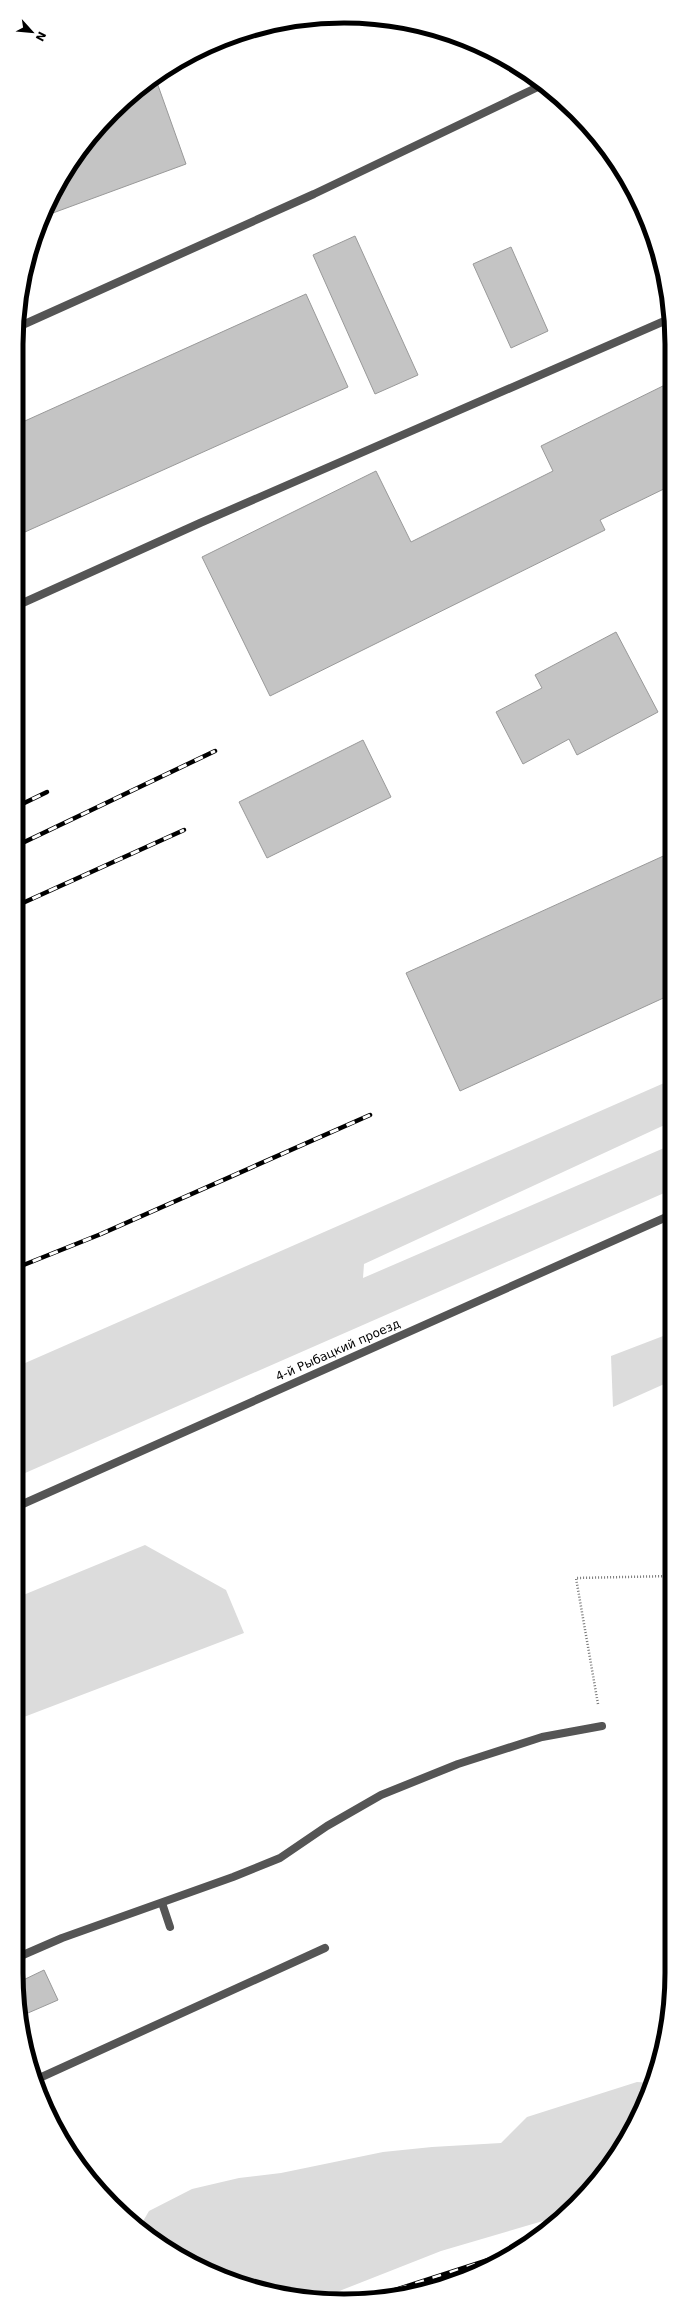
<svg xmlns="http://www.w3.org/2000/svg" width="688" height="2317" viewBox="0 0 688 2317" font-family="'DejaVu Sans',sans-serif">
	<style>
		.green { fill: #dcdcdc }
		.building { fill: #c4c4c4; stroke: #999 }
		.lines { fill: none; stroke-linecap: round; stroke-linejoin: round }
		.path { stroke: #777; stroke-width: 2.5; stroke-dasharray: 1 2; stroke-linecap: butt }
		.service { stroke: #555; stroke-width: 8 }
		.tertiary { stroke: #555; stroke-width: 8 }
		.rail-casing { stroke: #000; stroke-width: 4.5 }
		.rail { stroke: #fff; stroke-width: 3; stroke-dasharray: 9; stroke-linecap: butt }
		.labels { text-anchor: middle; dominant-baseline: central; stroke-width: 3; stroke-linejoin: round; paint-order: stroke }
		.street-label { font-size: 12px; fill: #000; stroke: #fff }
		.rim { fill: none; stroke: #000; stroke-width: 5 }
	</style>
	<rect width="100%" height="100%" fill="#fff"/>
	<g class="green">
		<polygon points="671,1080 671,1122 364,1264 363,1278 671,1145 671,1190 16,1477 16,1367"/>
		<polygon points="671,1333 671,1381 613,1407 611,1356"/>
		<polygon points="145,1545 226,1590 244,1633 16,1720 16,1598"/>
		<polygon points="637,2082 652,2083 647,2099 617,2155 560,2216 441,2251 319,2299 301,2298 199,2267 139,2228 149,2211 192,2189 239,2178 281,2173 383,2152 432,2147 501,2143 527,2117"/>
	</g>
	<g class="building">
		<polygon points="155,77 186,164 42,217 71,162 112,112"/>
		<polygon points="355,236 418,375 375,394 313,255"/>
		<polygon points="511,247 548,331 511,348 473,264"/>
		<polygon points="306,294 348,387 16,536 16,425"/>
		<polygon points="669,383 670,486 600,520 605,530 270,696 202,557 376,471 411,542 553,471 541,446"/>
		<polygon points="616,632 658,712 577,755 569,739 523,764 496,712 542,688 535,675"/>
		<polygon points="363,740 391,797 267,858 239,802"/>
		<polygon points="670,853 670,995 460,1091 406,973"/>
		<polygon points="44,1970 58,2000 21,2016 17,1983"/>
	</g>
	<g class="lines">
		<polyline class="path" points="598,1704 576,1578 671,1576"/>
		<g class="service">
			<polyline points="18,327 314,194 540,86"/>
			<polyline points="16,606 200,523 669,319"/>
			<polyline points="162,1903 170,1927"/>
			<polyline points="16,1958 62,1938 233,1877 280,1858 327,1826 381,1795 458,1764 542,1737 602,1726"/>
			<polyline points="35,2080 325,1948"/>
		</g>
		<polyline class="tertiary" points="16,1507 671,1215"/>
		<g class="rail-casing">
			<g id="rail">
				<polyline points="16,807 47,792"/>
				<polyline points="16,846 215,751"/>
				<polyline points="16,906 184,830"/>
				<polyline points="16,1268 101,1234 370,1115"/>
				<polyline points="364,2300 513,2252"/>
			</g>
		</g>
		<use href="#rail" class="rail"/>
	</g>
	<g class="labels">
		<g class="street-label">
			<text transform="translate(338 1350) rotate(-24)">4-й Рыбацкий проезд</text>
		</g>
	</g>
	<path d="M0 0H688V2317H0ZM344 23H344A321 321 0 0 1 665 344V1973A321 321 0 0 1 344 2294H344A321 321 0 0 1 23 1973V344A321 321 0 0 1 344 23Z" fill="#fff" fill-rule="evenodd"/>
	<path class="rim" d="M344 23H344A321 321 0 0 1 665 344V1973A321 321 0 0 1 344 2294H344A321 321 0 0 1 23 1973V344A321 321 0 0 1 344 23Z"/>
	<g transform="translate(32 32) rotate(117)" stroke="#ffffff" stroke-width="3" paint-order="stroke">
	<path d="M0-3L7 15L0 10L-7 15Z" fill="#000000"/>
	<text y="-6" font-size="11" font-weight="bold" text-anchor="middle" fill="#000000">N</text>
	</g>
</svg>
